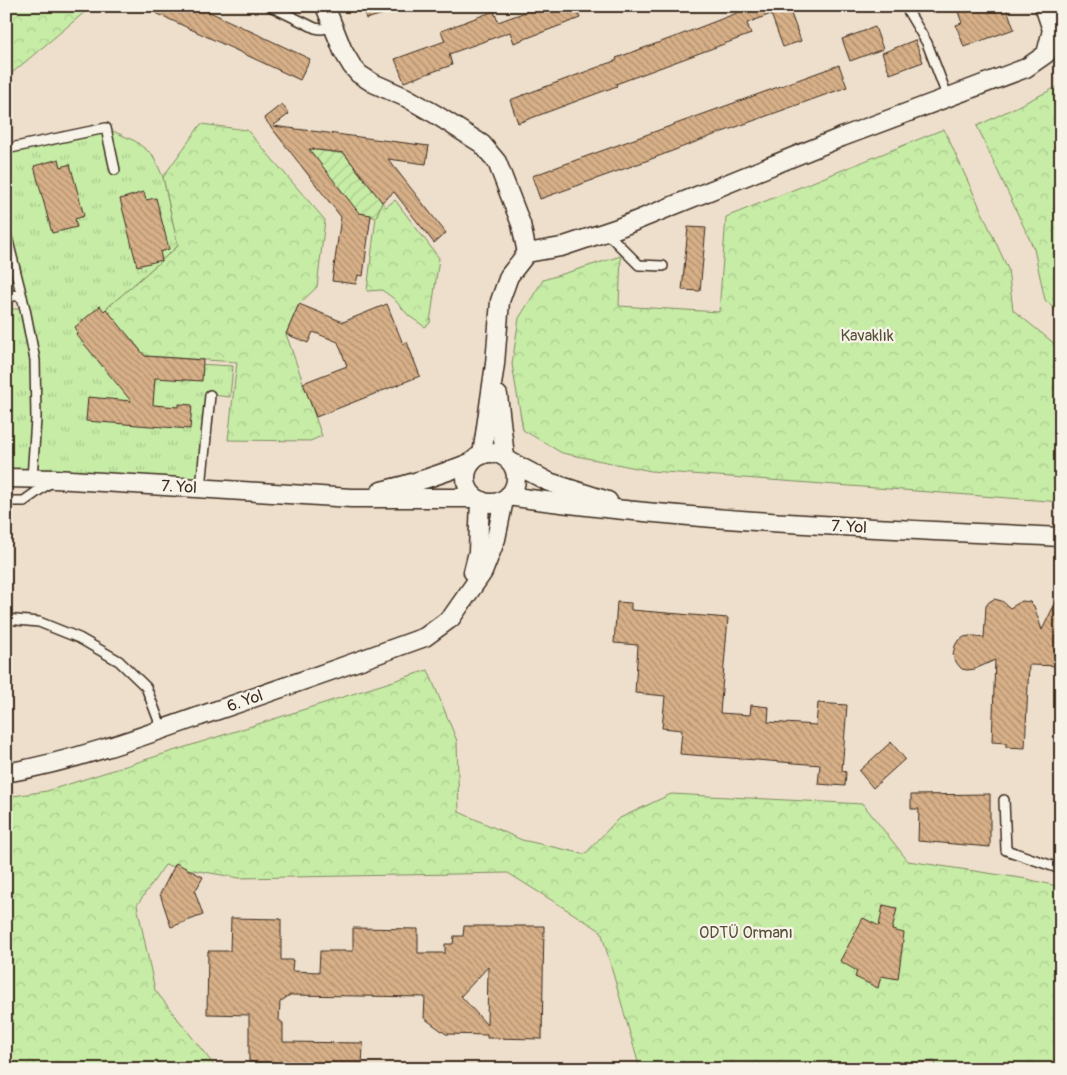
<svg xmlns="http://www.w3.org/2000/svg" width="1067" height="1075" viewBox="0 0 1067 1075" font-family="Pangolin,sans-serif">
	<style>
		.built { fill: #eddfcb }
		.grass { fill: url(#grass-tufts); stroke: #808b62 }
		.forest { fill: url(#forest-crowns); stroke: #808b62 }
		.garden { fill: url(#garden-furrows); stroke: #808b62 }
		.building { fill: url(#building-back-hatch); stroke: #3b2a1e; fill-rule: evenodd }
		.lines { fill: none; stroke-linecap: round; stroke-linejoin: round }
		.service-casing { stroke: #3b2a1e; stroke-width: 12 }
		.minor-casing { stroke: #3b2a1e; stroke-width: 21 }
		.service { stroke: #f7f3e8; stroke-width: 9 }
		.minor { stroke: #f7f3e8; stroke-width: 18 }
		.labels { text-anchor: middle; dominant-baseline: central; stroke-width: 4.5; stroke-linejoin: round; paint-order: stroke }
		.park-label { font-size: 16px; fill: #575139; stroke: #f7f3e8 }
		.street-label { font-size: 16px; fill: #3b2a1e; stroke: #f7f3e8 }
	</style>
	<defs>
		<pattern id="grass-tufts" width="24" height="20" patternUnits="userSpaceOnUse" patternTransform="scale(1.25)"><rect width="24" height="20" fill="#c6eca6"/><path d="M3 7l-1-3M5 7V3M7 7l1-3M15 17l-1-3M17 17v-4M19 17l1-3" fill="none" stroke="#abcb8e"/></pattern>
		<pattern id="forest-crowns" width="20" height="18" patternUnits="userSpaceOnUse" patternTransform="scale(1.25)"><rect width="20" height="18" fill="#c6eca6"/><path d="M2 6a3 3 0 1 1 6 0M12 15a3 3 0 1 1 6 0" fill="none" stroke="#abcb8e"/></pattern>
		<pattern id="garden-furrows" width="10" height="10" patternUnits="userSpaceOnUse" patternTransform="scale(1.25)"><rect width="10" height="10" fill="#c6eca6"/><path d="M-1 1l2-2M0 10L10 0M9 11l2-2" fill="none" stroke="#abcb8e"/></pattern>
		<pattern id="building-back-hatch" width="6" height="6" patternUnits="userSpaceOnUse" patternTransform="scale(1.25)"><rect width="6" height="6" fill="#d7b088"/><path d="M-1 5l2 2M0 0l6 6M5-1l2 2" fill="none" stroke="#b08f6f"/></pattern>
	</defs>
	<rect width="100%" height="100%" fill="#f7f3e8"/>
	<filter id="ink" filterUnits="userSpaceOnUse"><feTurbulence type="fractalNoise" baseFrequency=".02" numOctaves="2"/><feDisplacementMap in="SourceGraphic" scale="10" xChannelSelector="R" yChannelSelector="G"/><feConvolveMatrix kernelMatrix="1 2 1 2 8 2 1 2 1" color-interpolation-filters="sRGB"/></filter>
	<g filter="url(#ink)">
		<rect class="built" x="6" y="6" width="1055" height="1063"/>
		<polygon class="grass" points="106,128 135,141 153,155 163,177 178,246 106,309 142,361 233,366 230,397 211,395 201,488 6,478 6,309 25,309 6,232 6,149"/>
		<g class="forest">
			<polygon points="6,6 89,6 86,11 6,78"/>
			<polygon points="1061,85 1061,315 1045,300 1034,249 977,126"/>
			<polygon points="201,124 247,130 325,220 317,287 299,304 286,334 322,436 310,441 228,440 237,362 145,356 106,309 178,246 163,177"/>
			<polygon points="944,129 1008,269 1013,310 1061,349 1061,502 651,471 562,453 523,430 512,364 519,318 543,280 621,256 619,306 719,312 726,217"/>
			<polygon points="395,200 439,258 430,323 425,327 409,316 393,298 382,290 367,291 376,217 382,202 386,207"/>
			<polygon points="428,670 457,741 459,812 522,840 585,854 618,819 671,794 863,804 908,861 1027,879 1061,887 1061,1069 936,1069 935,1061 834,1069 640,1069 601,931 508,873 239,878 165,865 137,905 155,990 217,1069 6,1069 6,797 47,791"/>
		</g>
		<polygon class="garden" points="309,149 346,154 345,155 382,202 376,217 371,217 371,215 362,214 357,215"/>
		<g class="building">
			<polygon points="141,6 197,6 310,59 300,80"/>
			<polygon points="363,6 400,6 400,9 366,19"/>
			<polygon points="542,6 575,6 580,18 514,43 510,32 449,54 452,65 404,82 395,59 445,41 441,31 494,11 498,22"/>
			<polygon points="755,6 789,6 789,8 801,41 783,47 771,14 747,23 751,34 616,84 617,86 518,123 510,100 617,60 616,58 680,35"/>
			<polygon points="956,6 1006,6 1014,29 964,47 956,25 962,23"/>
			<polygon points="875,27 883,49 850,61 842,39"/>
			<polygon points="915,40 923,62 890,74 882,53"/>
			<polygon points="839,65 847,87 714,135 646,161 540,199 532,176"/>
			<polygon points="282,104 289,114 273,126 429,146 426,164 388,159 446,233 434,243 394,192 382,202 344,153 309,149 359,213 371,215 363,276 358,275 356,284 332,281 341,217 264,118"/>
			<polygon points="59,159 61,167 70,164 84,216 75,219 77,227 52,233 34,166"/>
			<polygon points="144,192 146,200 156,198 169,249 160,252 162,260 137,266 120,199"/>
			<polygon points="688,227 706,228 700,291 682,290"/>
			<polygon points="299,304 343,322 387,304 403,344 407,342 420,376 316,417 303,383 347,366 338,342 313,332 308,343 286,334"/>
			<polygon points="100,306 104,311 106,309 145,356 203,360 202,381 155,378 153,405 179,407 179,404 192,405 190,429 86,421 88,397 131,401 76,334 78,332 75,327"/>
			<polygon points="1061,591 1061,666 1029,665 1025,748 1006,747 1006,743 992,742 995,660 975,669 967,670 962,669 959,666 954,659 953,654 955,646 957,642 964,637 969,636 984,638 986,606 989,602 994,599 1002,601 1010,608 1022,601 1030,602 1034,606 1042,630"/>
			<polygon points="617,602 631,603 631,610 728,618 720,713 750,715 751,705 769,707 768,722 816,725 818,703 847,705 842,771 846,772 845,786 818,784 820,765 680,754 682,730 662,728 665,696 635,693 638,645 614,643"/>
			<polygon points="891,742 905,759 873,788 859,771"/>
			<polygon points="990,794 990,847 918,841 919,809 911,809 911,795"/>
			<polygon points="176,863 203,877 195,892 203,915 171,927 160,894"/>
			<polygon points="883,905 897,908 892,930 904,933 898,979 881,976 878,988 855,977 857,971 840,961 863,918 879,926"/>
			<path d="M 231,918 L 281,919 L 281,960 L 293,960 L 292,971 L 319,972 L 320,951 L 353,951 L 353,928 L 418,929 L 418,953 L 445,953 L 445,944 L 453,944 L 454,936 L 463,936 L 464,926 L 544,926 L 542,1039 L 487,1038 L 487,1035 L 446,1034 L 424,1018 L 425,997 L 290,995 L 280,1002 L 279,1020 L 283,1023 L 283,1042 L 363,1043 L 362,1069 L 272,1069 L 272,1062 L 249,1062 L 249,1015 L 207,1014 L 208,951 L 230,951 ZM 488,967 L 487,1025 L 461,996 Z"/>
		</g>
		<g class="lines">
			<g class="service-casing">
				<g id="service">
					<polyline points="270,6 315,28 321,29 333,27"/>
					<polyline points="905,6 927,43 948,98"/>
					<polyline points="6,149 106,128 115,170"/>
					<polyline points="606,232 639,265 663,266"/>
					<polyline points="6,233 25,309 35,360 36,419 32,478"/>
					<polyline points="6,294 22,297"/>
					<polyline points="201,488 210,395"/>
					<polyline points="6,501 24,501 52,481"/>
					<polyline points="6,619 39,622 79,638 119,661 146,687 162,729"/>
					<polyline points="1004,800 1006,850 1061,869"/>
				</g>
			</g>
			<g class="minor-casing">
				<g id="minor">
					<polyline points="325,6 343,51 352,66 359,74 373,83 407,98 435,114 482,144 497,162 521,224 527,253"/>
					<polyline points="498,395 505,457"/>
					<circle cx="491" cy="478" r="25"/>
					<polyline points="482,455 495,364 500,301 509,276 527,253 561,247 618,228 842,137 1026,68 1046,54 1052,30 1044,6"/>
					<polyline points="511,462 549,482 608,501"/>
					<polyline points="6,478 55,479 351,498 476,498"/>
					<path d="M 381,491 C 412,484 442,474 472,462"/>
					<path d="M 508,496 C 691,522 876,528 1061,537"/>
					<polyline points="473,572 478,552 480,500"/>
					<path d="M 6,773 C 74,761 138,738 203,715 C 277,690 351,664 425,637 L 451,618 L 483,572 L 496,539 L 504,500"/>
				</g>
			</g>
			<use href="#service" class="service"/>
			<use href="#minor" class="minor"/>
		</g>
	</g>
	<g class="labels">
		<g class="park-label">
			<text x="867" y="336">Kavaklık</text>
			<text x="746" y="933">ODTÜ Ormanı</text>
		</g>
		<g class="street-label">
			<text transform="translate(179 487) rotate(3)">7. Yol</text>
			<text transform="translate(849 527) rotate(3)">7. Yol</text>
			<text transform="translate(245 701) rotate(-19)">6. Yol</text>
		</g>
	</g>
	<rect width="1067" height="1075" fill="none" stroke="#f7f3e8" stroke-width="25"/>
	<rect x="12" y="12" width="1042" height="1050" fill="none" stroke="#3b2a1e" stroke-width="2" filter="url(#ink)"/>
</svg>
